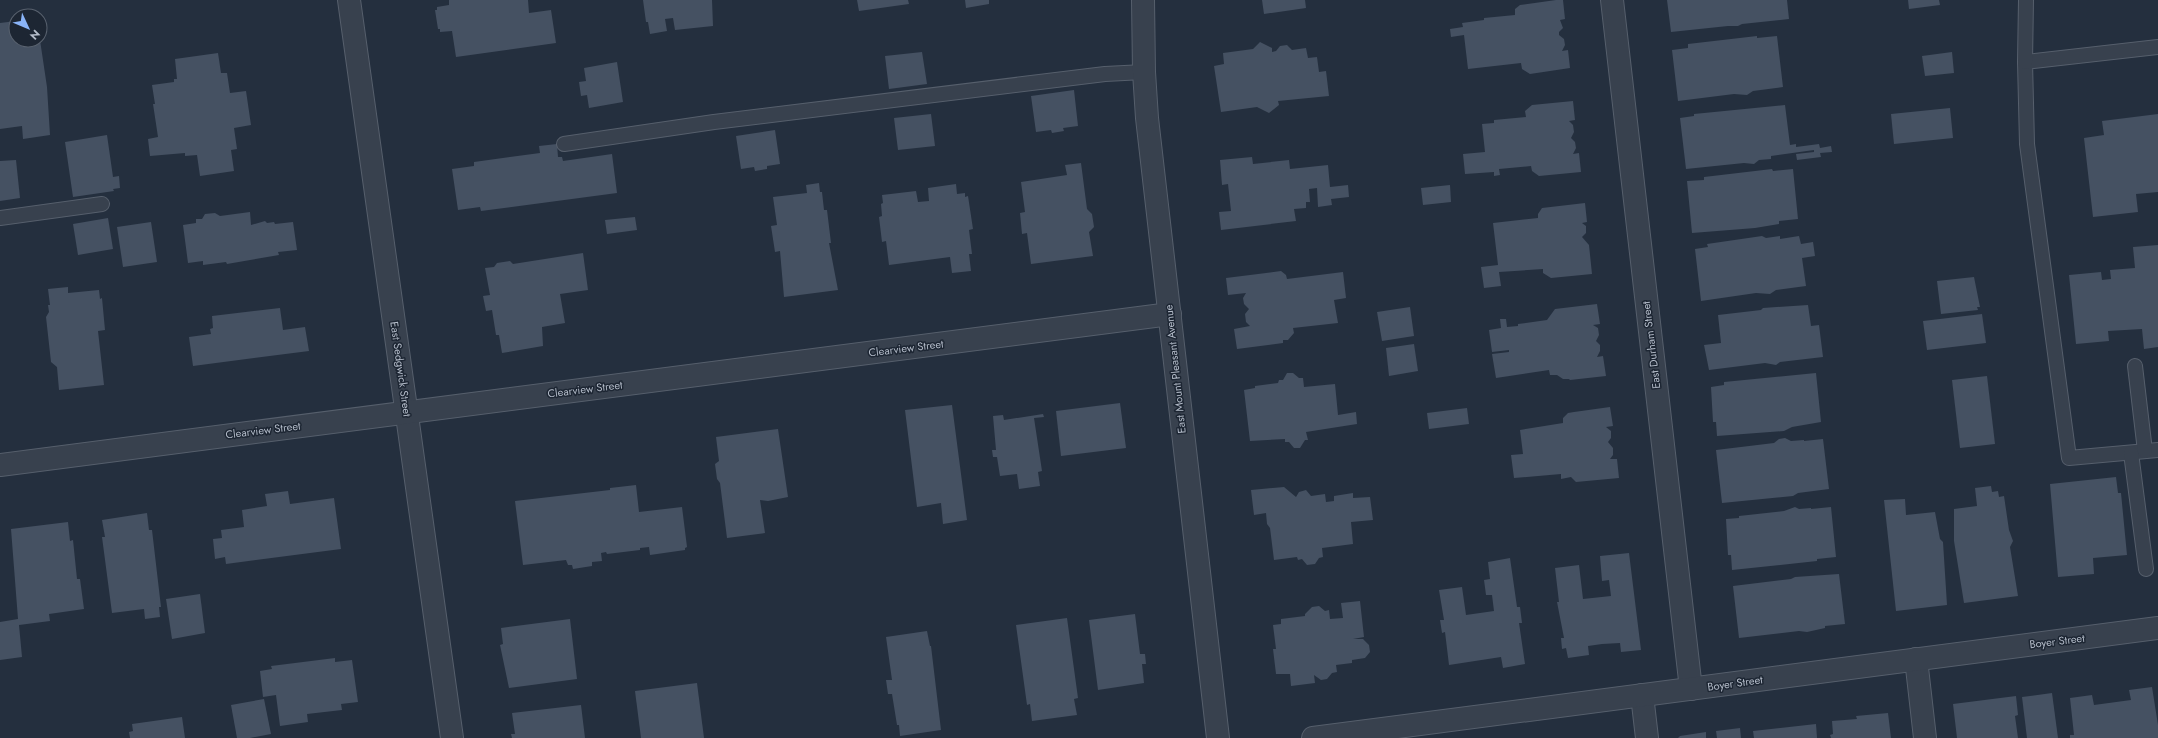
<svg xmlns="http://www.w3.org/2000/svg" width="2158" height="738" viewBox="0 0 2158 738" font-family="Jost,sans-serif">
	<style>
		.building { fill: #455162 }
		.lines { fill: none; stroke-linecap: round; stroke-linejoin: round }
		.service-casing { stroke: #565f6c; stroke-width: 16 }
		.minor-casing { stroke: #565f6c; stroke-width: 24 }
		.service { stroke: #38414e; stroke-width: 14 }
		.minor { stroke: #38414e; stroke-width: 22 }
		.labels { text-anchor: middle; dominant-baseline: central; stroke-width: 3; stroke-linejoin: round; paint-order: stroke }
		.street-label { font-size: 11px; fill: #b4bcc9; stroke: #1d2633 }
	</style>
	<rect width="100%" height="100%" fill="#242f3e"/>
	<g class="building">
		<polygon points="449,0 528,0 529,13 551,10 556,43 456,57 452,31 440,32 440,29 438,29 435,10 437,10 437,7 449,5"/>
		<polygon points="643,0 712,0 713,26 675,30 673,18 665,19 667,31 650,34 648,22 646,22"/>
		<polygon points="857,0 908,0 909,4 859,11"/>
		<polygon points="965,0 989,0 989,4 966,8"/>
		<polygon points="1262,0 1305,0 1306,8 1264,14"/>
		<polygon points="1556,0 1563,0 1565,19 1560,20 1563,28 1559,32 1559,35 1564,39 1565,45 1562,51 1568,50 1570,68 1530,74 1522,69 1521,63 1468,69 1464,35 1451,37 1450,29 1463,27 1462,23 1484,20 1484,18 1515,15 1515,9 1520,5"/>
		<polygon points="1667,0 1787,0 1789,19 1742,24 1738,26 1728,26 1671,32"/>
		<polygon points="1908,0 1939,0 1940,5 1909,9"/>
		<polygon points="16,21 16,40 40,40 47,87 50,135 23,139 22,126 0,129 0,23"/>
		<polygon points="1757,36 1757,38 1777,36 1783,87 1753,91 1747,95 1734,94 1678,101 1672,50 1688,48 1688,44"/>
		<polygon points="1260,42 1272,48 1272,52 1276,51 1280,46 1287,45 1292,50 1306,48 1308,58 1317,57 1319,72 1326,71 1329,96 1278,101 1279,105 1269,113 1257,107 1221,112 1214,66 1224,64 1223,53 1253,49"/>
		<polygon points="922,52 927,84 889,89 885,56"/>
		<polygon points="1952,52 1954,73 1925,76 1922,56"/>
		<polygon points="218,53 221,73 227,73 230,93 246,91 251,125 234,128 237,149 231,150 234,171 200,176 197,155 185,156 185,153 150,156 148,139 158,137 153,104 155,104 152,85 174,82 174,79 177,79 175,59"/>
		<polygon points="617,62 623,102 589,108 587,95 581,96 579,82 586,81 584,68"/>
		<polygon points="1074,90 1078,126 1063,128 1064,131 1052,133 1051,130 1036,132 1031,96"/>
		<polygon points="1573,101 1575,120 1569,121 1573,125 1574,132 1571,138 1575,142 1576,148 1573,154 1579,153 1581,172 1539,176 1532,171 1531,166 1499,169 1500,175 1494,176 1494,172 1465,174 1463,154 1485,152 1482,124 1494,123 1494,120 1526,117 1525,111 1532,105"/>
		<polygon points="1785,105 1790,145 1796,144 1796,147 1819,144 1820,148 1831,146 1832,152 1820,153 1821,157 1797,160 1796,154 1814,152 1814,150 1771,156 1771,159 1759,160 1754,164 1744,163 1686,169 1680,118 1694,116 1694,114"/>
		<polygon points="1950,108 1953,138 1894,144 1891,114"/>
		<polygon points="931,114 935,146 898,150 894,118"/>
		<polygon points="2158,114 2158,192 2136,194 2138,212 2093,217 2084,138 2104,135 2102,121"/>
		<polygon points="775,130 780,164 767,166 767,169 755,171 754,167 741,169 736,136"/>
		<polygon points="107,135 113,177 119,176 120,188 113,189 114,191 73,197 65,142"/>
		<polygon points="557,144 558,157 562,157 563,161 612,154 617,193 481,211 480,207 458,210 452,169 474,166 474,162 540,153 539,146"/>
		<polygon points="1252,157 1253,164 1289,160 1290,169 1328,165 1330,187 1348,185 1349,197 1331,199 1332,205 1318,207 1317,188 1309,189 1310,202 1306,202 1306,208 1294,209 1296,221 1221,230 1219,212 1231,211 1228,184 1222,185 1220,160"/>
		<polygon points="16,160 20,198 0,201 0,161"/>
		<polygon points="1081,163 1087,209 1092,214 1094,227 1089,232 1093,256 1031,264 1027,233 1022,234 1020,213 1025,212 1021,182 1067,175 1065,165"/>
		<polygon points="1772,169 1773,171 1793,169 1798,219 1779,221 1779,224 1755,228 1692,233 1687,181 1704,180 1704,177"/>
		<polygon points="819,183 820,192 822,192 824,210 827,210 831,243 829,243 838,290 784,297 780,251 775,252 771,226 777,225 773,197 807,193 806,185"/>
		<polygon points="956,184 957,194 965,193 965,197 968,196 973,229 969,230 972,254 969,254 971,271 952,273 950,257 889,265 886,241 882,242 879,217 882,216 881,204 883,203 882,195 916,191 918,202 929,201 928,188"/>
		<polygon points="1450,185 1451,202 1423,205 1421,188"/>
		<polygon points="1585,203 1587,222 1582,223 1586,226 1586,233 1582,237 1589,245 1592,274 1551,278 1543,273 1543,269 1499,272 1501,286 1484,288 1481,267 1498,265 1493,223 1538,218 1538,214 1542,208"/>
		<polygon points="250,212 251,225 265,221 267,223 274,222 275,224 293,222 297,250 278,252 279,255 227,264 226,262 203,265 203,261 188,263 183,225 196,223 196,219 202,219 205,214 215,213 220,216"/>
		<polygon points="635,217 637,230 607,234 605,220"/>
		<polygon points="108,218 113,249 78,255 73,224"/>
		<polygon points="151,222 157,262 123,267 117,227"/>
		<polygon points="1762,236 1766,238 1780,236 1780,239 1799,236 1801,244 1813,242 1815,256 1802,258 1806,286 1776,290 1770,294 1756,293 1701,301 1695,249 1708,247 1707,244"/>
		<polygon points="2158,245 2158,347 2144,349 2142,329 2108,331 2109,341 2076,344 2069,275 2101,272 2102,280 2111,279 2110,270 2135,268 2133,247"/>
		<polygon points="583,253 588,290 560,294 565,323 542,327 543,346 502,353 499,335 496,335 492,310 486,311 483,296 490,295 485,268 494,267 497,263 510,261 513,264"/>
		<polygon points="1281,271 1286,275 1287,279 1343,272 1346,298 1334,300 1338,323 1293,328 1294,333 1288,340 1283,340 1283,343 1237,349 1234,329 1250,326 1246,322 1245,314 1249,309 1244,304 1243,298 1246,293 1228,295 1226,278"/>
		<polygon points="1974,277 1980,307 1977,307 1978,310 1941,314 1937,281"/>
		<polygon points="68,287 68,293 99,290 100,299 102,298 105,330 98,331 104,385 59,390 57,367 51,362 46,317 49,312 48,305 50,305 48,289"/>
		<polygon points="1597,304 1600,324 1593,325 1598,328 1599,335 1596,341 1600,345 1600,351 1597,357 1603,356 1606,376 1570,380 1569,379 1563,379 1557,375 1550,375 1549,370 1496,378 1492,354 1509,352 1509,350 1492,352 1489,330 1501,328 1500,319 1506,319 1507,327 1518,326 1518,324 1547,320 1555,309"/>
		<polygon points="1808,305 1811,326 1819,325 1823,357 1780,362 1776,365 1765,363 1709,370 1704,345 1721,343 1718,315 1761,310 1763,308"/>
		<polygon points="1410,307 1414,336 1382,341 1377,312"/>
		<polygon points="280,308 283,330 305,327 309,351 193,366 189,337 211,334 210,329 213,328 212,316"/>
		<polygon points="1982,314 1986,343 1927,350 1923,321"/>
		<polygon points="1414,344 1418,371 1389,376 1386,348"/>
		<polygon points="1287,373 1293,373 1299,378 1303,378 1304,387 1335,384 1338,415 1356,412 1357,424 1306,432 1308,440 1305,440 1300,448 1294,448 1289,442 1285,442 1285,439 1250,441 1244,390 1255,388 1255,386 1278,383 1279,380 1283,380"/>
		<polygon points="1816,373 1821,422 1792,427 1784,431 1717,436 1716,422 1713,422 1711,387 1724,385 1724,382"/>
		<polygon points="1987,376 1995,444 1960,448 1952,380"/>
		<polygon points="1120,403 1126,448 1061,456 1056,411"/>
		<polygon points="952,405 967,520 943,524 941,503 917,507 905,410"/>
		<polygon points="1610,407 1613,426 1606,427 1611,431 1611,438 1608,442 1613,448 1613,455 1610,459 1617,459 1619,478 1576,482 1571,477 1561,479 1561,474 1514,478 1511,455 1523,454 1520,430 1563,423 1563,418 1568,413 1574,412"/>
		<polygon points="1467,408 1469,424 1429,429 1427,413"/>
		<polygon points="1043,414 1044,417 1034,418 1042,471 1038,472 1040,486 1019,489 1017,474 1000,476 997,457 993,457 992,450 996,450 993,416 1003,415 1004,420"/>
		<polygon points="778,429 788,497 768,501 760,500 765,533 727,538 720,483 717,479 715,464 719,461 716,437"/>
		<polygon points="1785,438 1791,441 1804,440 1804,441 1823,439 1829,489 1798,493 1793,496 1722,503 1716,450 1774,443 1779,439"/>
		<polygon points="2116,477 2118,493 2121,493 2127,555 2093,558 2094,574 2058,577 2050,484"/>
		<polygon points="636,485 639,512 682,507 687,547 685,548 685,550 650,555 649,547 640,548 640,550 607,554 606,552 601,553 602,561 592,562 592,566 573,569 572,565 568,565 566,560 523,565 515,501 610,490 610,488"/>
		<polygon points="1991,486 1992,492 1998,491 1999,497 2004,496 2009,530 2013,541 2010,547 2018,596 1964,603 1954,541 1954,509 1977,506 1975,488"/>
		<polygon points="1284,487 1296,497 1299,492 1306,490 1311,496 1325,494 1326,502 1334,501 1334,496 1353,493 1353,498 1370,497 1373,520 1351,522 1353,544 1322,548 1323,557 1319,558 1315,564 1307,565 1302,559 1298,560 1297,557 1274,560 1270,528 1267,524 1266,513 1254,515 1251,490"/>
		<polygon points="288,491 290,504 334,498 341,549 226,564 225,557 215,559 213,539 222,538 221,530 244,527 242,510 267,506 265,494"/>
		<polygon points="1905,499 1906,515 1935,512 1940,539 1943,542 1947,605 1896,611 1884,500"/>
		<polygon points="1795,507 1799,509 1811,508 1811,509 1831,507 1836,557 1817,559 1817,561 1732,570 1731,555 1728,555 1726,519 1739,518 1739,516 1784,511"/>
		<polygon points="147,513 149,530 152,530 161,607 159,607 160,617 145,619 144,609 112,613 102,537 105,537 102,520"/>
		<polygon points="68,522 70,541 73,540 77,579 80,579 84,609 49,614 50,621 19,625 22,657 0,660 0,622 18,619 11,529"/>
		<polygon points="1629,553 1641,650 1621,652 1620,643 1602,644 1588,646 1589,655 1568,658 1566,648 1562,649 1561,638 1564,638 1557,602 1559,602 1555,568 1579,565 1583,599 1611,596 1609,580 1602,581 1600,556"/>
		<polygon points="1510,558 1517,607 1520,607 1522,623 1519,623 1525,664 1503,668 1501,657 1449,665 1445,632 1442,633 1440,620 1444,620 1439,590 1462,587 1466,615 1494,611 1492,595 1486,595 1484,580 1490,579 1488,562"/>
		<polygon points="1839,574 1845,624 1825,626 1825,628 1807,632 1799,631 1739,638 1733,586 1791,579 1795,577"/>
		<polygon points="200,594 205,633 172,639 166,599"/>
		<polygon points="1360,601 1364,637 1353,639 1363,639 1369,645 1370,652 1365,658 1352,660 1352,663 1336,665 1337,672 1332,673 1327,679 1321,680 1314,675 1315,683 1291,686 1290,674 1276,674 1273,649 1276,649 1273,625 1281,624 1281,619 1305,616 1305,614 1312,607 1319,606 1325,611 1329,610 1330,619 1343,618 1341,603"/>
		<polygon points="1135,614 1140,654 1145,654 1146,664 1142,664 1144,683 1098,690 1089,620"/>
		<polygon points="1067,618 1078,698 1074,699 1077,715 1032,721 1030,704 1027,705 1016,625"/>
		<polygon points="570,619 577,679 509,688 500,645 503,644 501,628"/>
		<polygon points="927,631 930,646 931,646 941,730 900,736 899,725 897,725 892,694 888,694 886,680 892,680 886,637"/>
		<polygon points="335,658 335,662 352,660 358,702 341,704 342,710 307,714 308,722 280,726 276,695 263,697 260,671 272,669 271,666"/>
		<polygon points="697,683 704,738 641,738 635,691"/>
		<polygon points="2152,687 2158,725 2158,738 2070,738 2070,735 2074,735 2070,698 2092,695 2094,705 2131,700 2129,690"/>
		<polygon points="2052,693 2058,738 2027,738 2022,697"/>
		<polygon points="2016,696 2018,715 2015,716 2018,738 1957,738 1953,704"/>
		<polygon points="264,699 271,734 250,738 237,738 231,705"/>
		<polygon points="581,705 585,738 512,738 511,734 515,734 512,713"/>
		<polygon points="1888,713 1891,738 1831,738 1830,735 1833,734 1832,721 1857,719 1856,716"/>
		<polygon points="182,717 185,738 130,738 129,732 133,731 132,724"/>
		<polygon points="1816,724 1817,738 1754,738 1753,731"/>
		<polygon points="1740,728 1741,738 1717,738 1716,731"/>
		<polygon points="1706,732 1706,738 1678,738 1680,736"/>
	</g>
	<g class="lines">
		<g class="service-casing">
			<g id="service">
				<polyline points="2158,47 2025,62 2027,144 2069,458 2158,450"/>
				<polyline points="2025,62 2026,0"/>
				<polyline points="564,144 714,122 1105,74 1144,72"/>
				<polyline points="0,218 102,204"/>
				<polyline points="2135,366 2145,451"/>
				<polyline points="2131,453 2146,569"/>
			</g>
		</g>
		<g class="minor-casing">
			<g id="minor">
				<polyline points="349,0 452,738"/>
				<polyline points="1143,0 1144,72 1147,118 1218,738"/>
				<polyline points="1612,0 1691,689"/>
				<polyline points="0,465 1170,314"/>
				<polyline points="1916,659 1925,738"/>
				<polyline points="1642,695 1647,738"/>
				<polyline points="1313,738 2158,628"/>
			</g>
		</g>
		<use href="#service" class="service"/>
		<use href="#minor" class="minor"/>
	</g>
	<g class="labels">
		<g class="street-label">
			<text transform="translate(1651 345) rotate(-97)">East Durham Street</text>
			<text transform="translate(906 348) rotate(-7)">Clearview Street</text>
			<text transform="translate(401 369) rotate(82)">East Sedgwick Street</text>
			<text transform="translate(1175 369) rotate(-96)">East Mount Pleasant Avenue</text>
			<text transform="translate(585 389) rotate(-7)">Clearview Street</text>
			<text transform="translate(263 430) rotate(-7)">Clearview Street</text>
			<text transform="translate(2057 641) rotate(-7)">Boyer Street</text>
			<text transform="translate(1735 683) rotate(-8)">Boyer Street</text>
		</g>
	</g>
	<g transform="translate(28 28) rotate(134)"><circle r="19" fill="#1d2633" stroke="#59626f"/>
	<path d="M0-3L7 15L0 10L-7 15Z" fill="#8ab4f8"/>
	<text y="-6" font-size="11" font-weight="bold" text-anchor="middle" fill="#b4bcc9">N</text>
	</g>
</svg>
